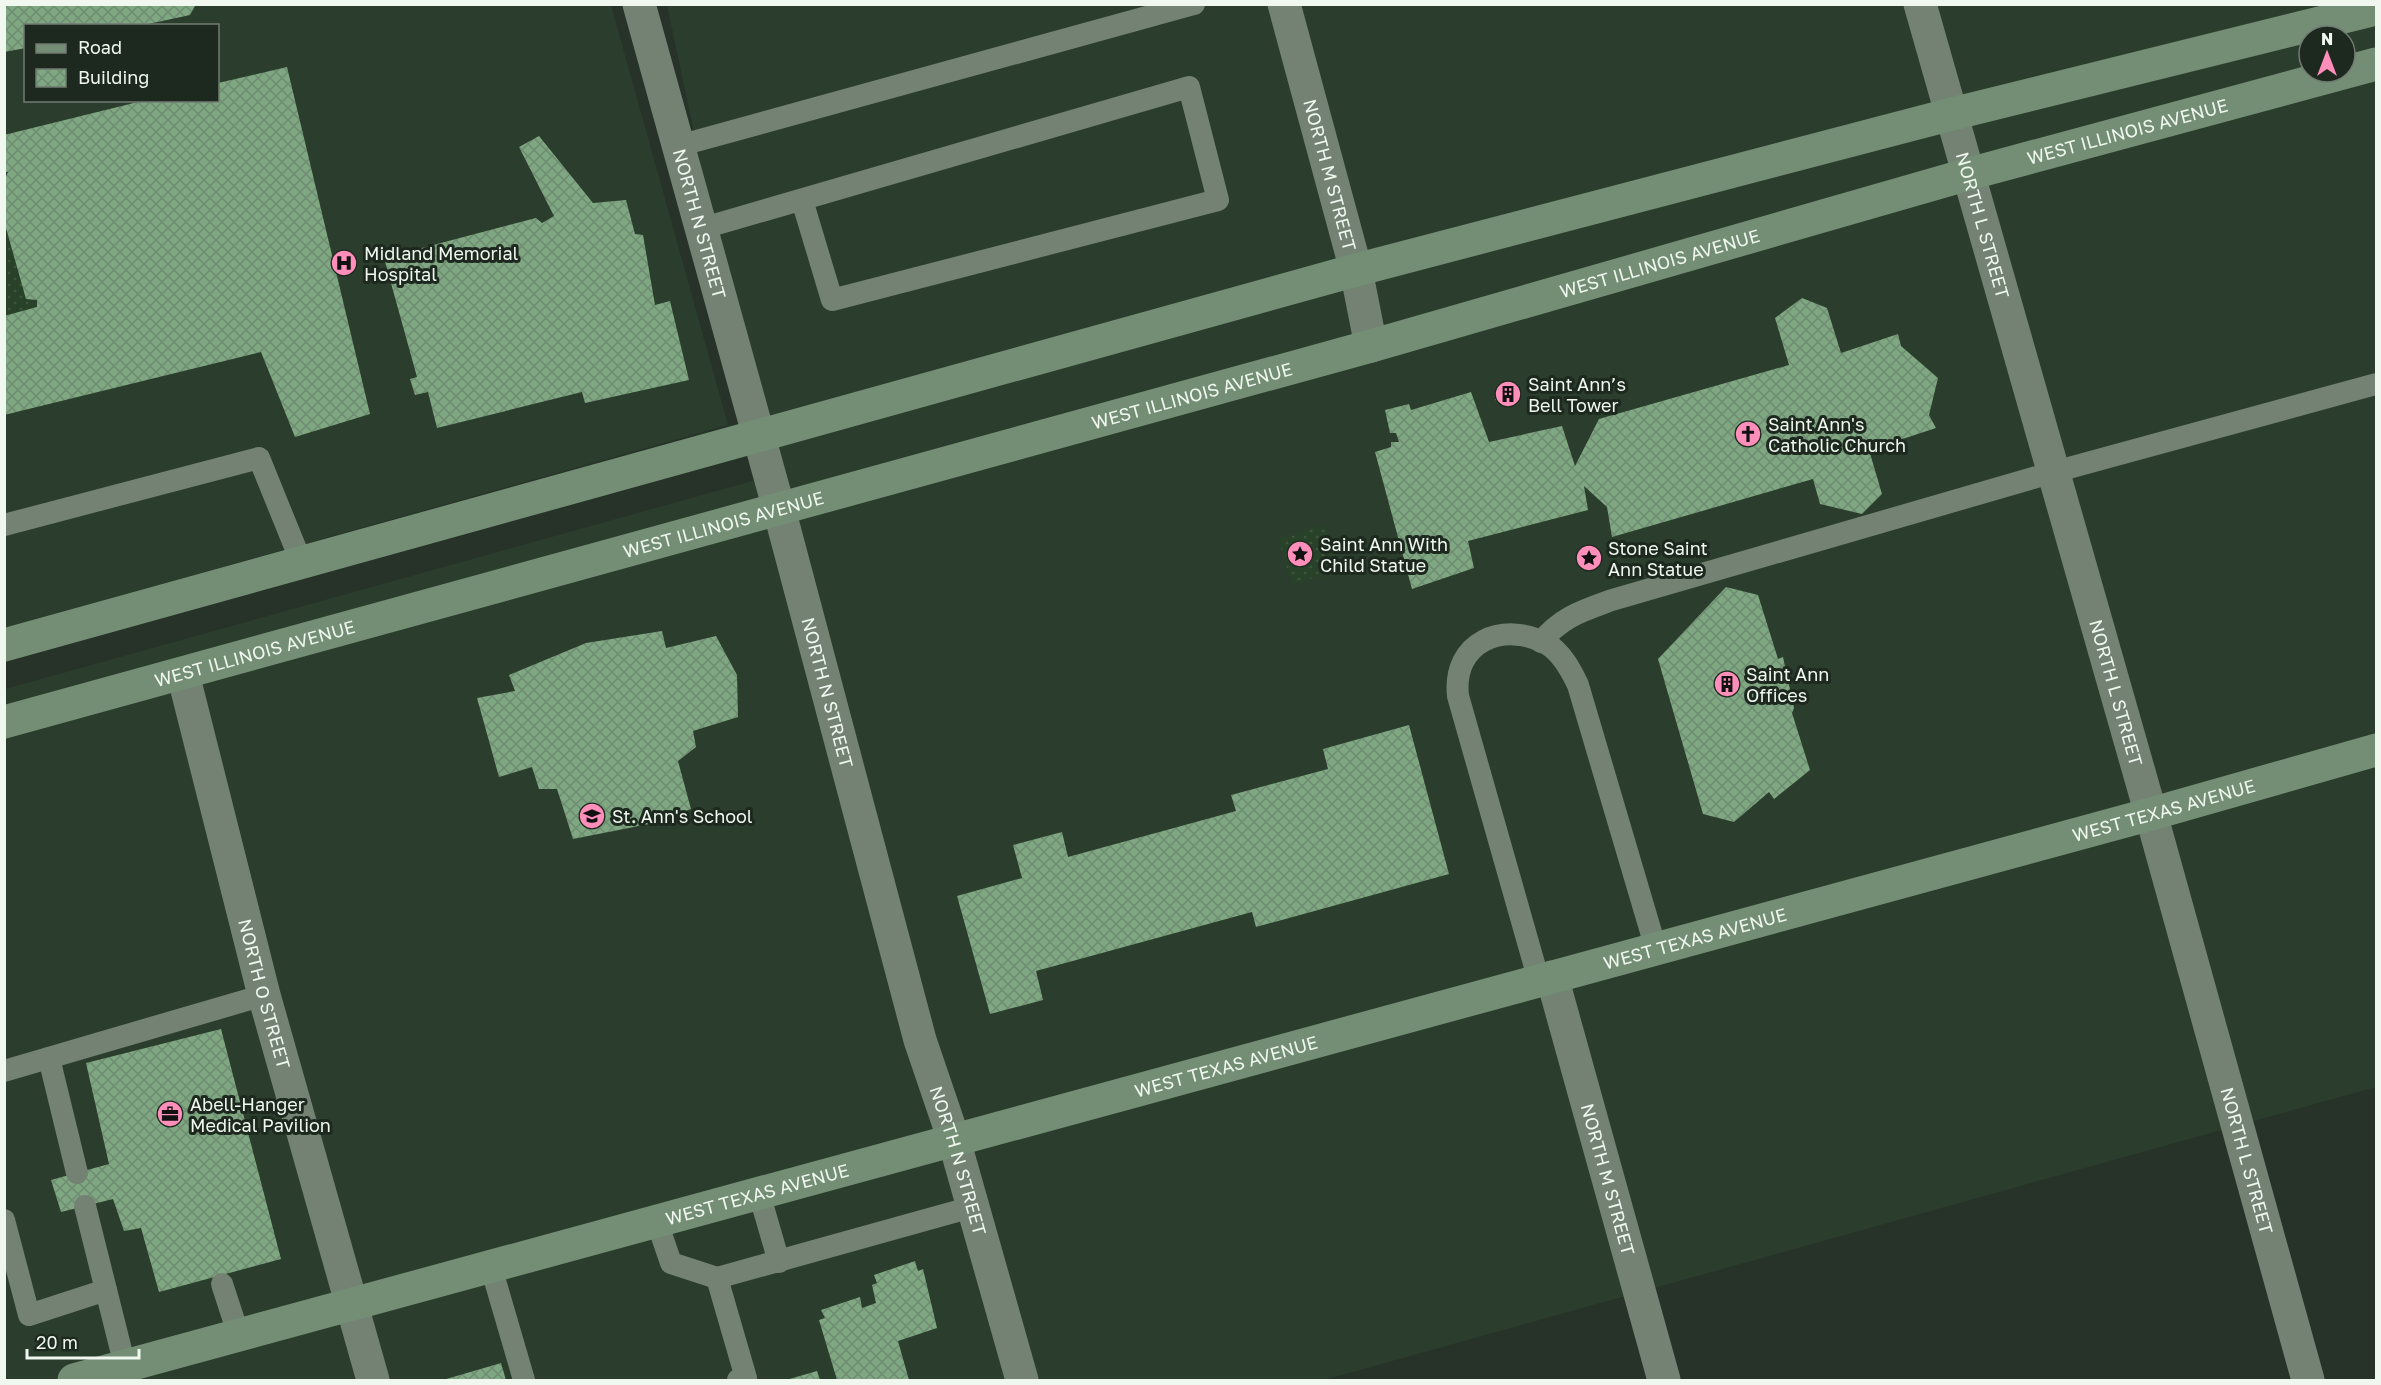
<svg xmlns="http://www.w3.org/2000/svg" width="2381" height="1385" viewBox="0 0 2381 1385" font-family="'Golos Text',sans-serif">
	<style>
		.built { fill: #2b3d2c; fill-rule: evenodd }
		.garden { fill: url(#garden-dots) }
		.building { fill: url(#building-cross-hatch) }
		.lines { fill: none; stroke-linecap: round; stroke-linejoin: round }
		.lane { stroke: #748274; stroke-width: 22 }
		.street { stroke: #748274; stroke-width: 33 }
		.secondary { stroke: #738e74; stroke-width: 33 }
		.labels { text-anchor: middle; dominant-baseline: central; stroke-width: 6; stroke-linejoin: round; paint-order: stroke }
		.street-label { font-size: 18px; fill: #eff7ef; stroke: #1d291e }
		.poi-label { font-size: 18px; fill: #eff7ef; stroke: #1d291e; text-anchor: start }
	</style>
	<defs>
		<pattern id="garden-dots" width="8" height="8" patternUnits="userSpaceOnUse" patternTransform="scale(1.5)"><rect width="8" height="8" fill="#28422a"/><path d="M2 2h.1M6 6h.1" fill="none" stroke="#3d553f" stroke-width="1.8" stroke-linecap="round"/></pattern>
		<pattern id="building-cross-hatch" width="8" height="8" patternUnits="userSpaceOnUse" patternTransform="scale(1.5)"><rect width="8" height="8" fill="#7fa882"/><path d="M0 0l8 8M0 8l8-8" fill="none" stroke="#6e8c71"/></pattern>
	</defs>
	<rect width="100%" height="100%" fill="#273328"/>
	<g class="built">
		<path d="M 5,5 L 611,5 L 728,425 L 5,628 ZM 26,26 L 218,26 L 218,100 L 26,100 Z"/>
		<path d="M 667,5 L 2376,5 L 2376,1087 L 1324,1380 L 5,1380 L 5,689 L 767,477 ZM 2309,36 L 2345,36 L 2345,72 L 2309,72 Z"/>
	</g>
	<g class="garden">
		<polygon points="4,221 26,299 37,300 37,307 4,316"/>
		<polygon points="1324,525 1339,571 1292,584 1278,539"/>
	</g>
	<g class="building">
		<polygon points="4,4 196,4 190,15 139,26 26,26 26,48 4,52"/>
		<polygon points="287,67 370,414 295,437 261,352 4,415 4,316 37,307 37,300 26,299 4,221 4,180 8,172 4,172 4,135 146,100 218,100 218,83"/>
		<polygon points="539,136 593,203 626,200 635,234 643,235 655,305 670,301 689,380 585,403 582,392 437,428 428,392 415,395 410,379 417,377 384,258 536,218 542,223 554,216 519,147"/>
		<polygon points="1802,298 1827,308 1841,353 1898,334 1901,346 1938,378 1929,415 1936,428 1869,450 1882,494 1862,514 1820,504 1813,479 1612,537 1607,507 1584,486 1588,510 1468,541 1474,568 1412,589 1375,452 1391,447 1391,442 1399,442 1396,433 1390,433 1385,410 1409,404 1411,410 1471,392 1489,442 1562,426 1575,466 1599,419 1789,365 1775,318"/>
		<polygon points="1503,384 1519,389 1514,405 1495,400"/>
		<polygon points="1726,587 1758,595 1778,659 1783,657 1794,708 1792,713 1810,770 1774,799 1769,792 1734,822 1703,814 1658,659"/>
		<polygon points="662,631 666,648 716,636 737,675 738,717 693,731 696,747 678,761 691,809 654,823 573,839 557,789 539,789 532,767 499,777 477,698 515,691 509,675 586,643"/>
		<polygon points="1409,725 1449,874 1256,927 1252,912 1036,971 1043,1000 990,1014 957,896 1022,878 1013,845 1062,832 1068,857 1236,811 1231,795 1328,769 1323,749"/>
		<polygon points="221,1029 281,1259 159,1292 141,1228 124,1231 113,1199 61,1212 51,1180 109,1164 86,1063"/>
		<polygon points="915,1261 918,1271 923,1269 937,1328 898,1341 909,1380 837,1380 819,1320 825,1318 821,1310 860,1297 862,1308 876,1303 872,1285 877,1283 874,1275"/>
		<polygon points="501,1363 506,1380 443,1380"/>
		<polygon points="817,1371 820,1380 786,1380"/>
	</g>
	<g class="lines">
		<g class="lane">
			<polyline points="678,146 1194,4"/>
			<polyline points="700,229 1189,87 1218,200 832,300 802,200"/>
			<polyline points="4,525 259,458 302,564"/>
			<path d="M 1541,642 C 1561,617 1582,611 1612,600 L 2054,472 L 2376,384"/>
			<path d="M 1539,981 L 1458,696 C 1452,642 1503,620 1547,644 C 1562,653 1571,670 1578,685 L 1656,949"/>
			<polyline points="49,1058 77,1173"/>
			<polyline points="4,1071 264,995"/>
			<polyline points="759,1193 779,1262"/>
			<polyline points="85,1206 106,1290"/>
			<polyline points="4,1220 29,1315 106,1290 125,1366"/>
			<polyline points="657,1222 671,1263 717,1278 746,1378 738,1380"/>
			<polyline points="491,1267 524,1380"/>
			<polyline points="717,1278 972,1207"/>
			<polyline points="222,1284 239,1336"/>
		</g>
		<g class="street">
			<path id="s1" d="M 639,4 L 779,509 L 920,1040 L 954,1140 L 1022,1380"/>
			<path id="s2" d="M 1284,4 L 1356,270 L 1371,346"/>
			<path id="s3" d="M 1920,4 L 2151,814 L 2308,1380"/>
			<path id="s4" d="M 183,674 L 264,995 L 373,1380"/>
			<path id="s5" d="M 1552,977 L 1664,1380"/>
		</g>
		<g class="secondary">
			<polyline points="4,645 1356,270 1952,114 2376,9"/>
			<path id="s6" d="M 4,722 L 1371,346 L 1969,174 L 2376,64"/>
			<path id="s7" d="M 74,1380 L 2151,814 L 2376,750"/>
		</g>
	</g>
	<defs>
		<g id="hospital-disc" transform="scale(1.35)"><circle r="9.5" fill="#ff8eba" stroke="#1d291e"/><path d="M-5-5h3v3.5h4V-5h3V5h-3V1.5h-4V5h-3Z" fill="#111"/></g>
		<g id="building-disc" transform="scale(1.35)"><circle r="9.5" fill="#ff8eba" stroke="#1d291e"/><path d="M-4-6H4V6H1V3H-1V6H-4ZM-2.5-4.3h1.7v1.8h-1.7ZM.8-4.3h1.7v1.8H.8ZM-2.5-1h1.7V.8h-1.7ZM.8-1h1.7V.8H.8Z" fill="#111"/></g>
		<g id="church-disc" transform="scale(1.35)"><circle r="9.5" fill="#ff8eba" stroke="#1d291e"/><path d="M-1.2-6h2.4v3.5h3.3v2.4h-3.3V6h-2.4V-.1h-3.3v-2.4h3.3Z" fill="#111"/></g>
		<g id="sight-disc" transform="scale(1.35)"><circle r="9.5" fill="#ff8eba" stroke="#1d291e"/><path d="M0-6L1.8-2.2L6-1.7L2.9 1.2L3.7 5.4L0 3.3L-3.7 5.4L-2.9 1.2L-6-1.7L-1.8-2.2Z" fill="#111"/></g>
		<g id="school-disc" transform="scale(1.35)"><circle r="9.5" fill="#ff8eba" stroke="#1d291e"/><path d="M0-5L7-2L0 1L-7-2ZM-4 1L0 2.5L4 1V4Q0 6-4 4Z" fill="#111"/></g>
		<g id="office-disc" transform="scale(1.35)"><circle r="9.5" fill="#ff8eba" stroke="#1d291e"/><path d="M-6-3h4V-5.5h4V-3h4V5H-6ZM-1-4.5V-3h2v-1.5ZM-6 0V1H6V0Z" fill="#111"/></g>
	</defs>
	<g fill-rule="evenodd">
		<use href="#hospital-disc" x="344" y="263"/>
		<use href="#building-disc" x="1508" y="394"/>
		<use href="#church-disc" x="1748" y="434"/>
		<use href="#sight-disc" x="1300" y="554"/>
		<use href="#sight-disc" x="1589" y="558"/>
		<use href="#building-disc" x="1727" y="684"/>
		<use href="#school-disc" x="592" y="816"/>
		<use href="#office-disc" x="170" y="1114"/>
	</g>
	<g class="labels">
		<g class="street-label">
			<text stroke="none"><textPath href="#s6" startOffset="2204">WEST ILLINOIS AVENUE</textPath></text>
			<text stroke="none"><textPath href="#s2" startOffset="177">NORTH M STREET</textPath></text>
			<text stroke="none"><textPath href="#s1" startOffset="228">NORTH N STREET</textPath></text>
			<text stroke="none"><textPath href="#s3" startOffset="230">NORTH L STREET</textPath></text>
			<text stroke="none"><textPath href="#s6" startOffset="1718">WEST ILLINOIS AVENUE</textPath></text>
			<text stroke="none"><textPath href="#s6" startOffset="1232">WEST ILLINOIS AVENUE</textPath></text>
			<text stroke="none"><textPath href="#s6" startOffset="746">WEST ILLINOIS AVENUE</textPath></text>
			<text stroke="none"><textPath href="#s6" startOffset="260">WEST ILLINOIS AVENUE</textPath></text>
			<text stroke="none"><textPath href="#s3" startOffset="716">NORTH L STREET</textPath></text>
			<text stroke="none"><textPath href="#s1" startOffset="714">NORTH N STREET</textPath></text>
			<text stroke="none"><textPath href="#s7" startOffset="2166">WEST TEXAS AVENUE</textPath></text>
			<text stroke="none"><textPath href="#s7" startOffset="1680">WEST TEXAS AVENUE</textPath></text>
			<text stroke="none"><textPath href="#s4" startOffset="330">NORTH O STREET</textPath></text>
			<text stroke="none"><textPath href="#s7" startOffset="1194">WEST TEXAS AVENUE</textPath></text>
			<text stroke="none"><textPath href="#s3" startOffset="1202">NORTH L STREET</textPath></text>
			<text stroke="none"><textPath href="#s1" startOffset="1200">NORTH N STREET</textPath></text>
			<text stroke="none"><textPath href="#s5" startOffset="210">NORTH M STREET</textPath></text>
			<text stroke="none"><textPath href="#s7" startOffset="708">WEST TEXAS AVENUE</textPath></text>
		</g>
		<g class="poi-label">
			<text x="364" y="253">Midland Memorial<tspan x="364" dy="21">Hospital</tspan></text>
			<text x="1528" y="384">Saint Ann’s<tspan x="1528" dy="21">Bell Tower</tspan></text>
			<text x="1768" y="424">Saint Ann's<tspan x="1768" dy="21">Catholic Church</tspan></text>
			<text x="1320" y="544">Saint Ann With<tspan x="1320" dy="21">Child Statue</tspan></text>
			<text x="1608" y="548">Stone Saint<tspan x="1608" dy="21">Ann Statue</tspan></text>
			<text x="1746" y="674">Saint Ann<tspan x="1746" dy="21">Offices</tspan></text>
			<text x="612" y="816">St. Ann's School</text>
			<text x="190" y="1104">Abell-Hanger<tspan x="190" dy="21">Medical Pavilion</tspan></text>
		</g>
	</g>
	<rect width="2381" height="1385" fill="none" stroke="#eff7ef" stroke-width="12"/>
	<rect x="24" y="24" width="195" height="78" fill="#1d291e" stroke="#717b72" stroke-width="1.5"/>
	<rect x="36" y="44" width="30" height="9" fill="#738e74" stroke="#717b72" stroke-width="1.5"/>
	<text x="78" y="54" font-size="18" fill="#eff7ef">Road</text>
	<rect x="36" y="69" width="30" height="18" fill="url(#building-cross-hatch)" stroke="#717b72" stroke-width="1.5"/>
	<text x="78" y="84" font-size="18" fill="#eff7ef">Building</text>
	<g transform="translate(2327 54)"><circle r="28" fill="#1d291e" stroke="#717b72" stroke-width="1.5"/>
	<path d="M0-4.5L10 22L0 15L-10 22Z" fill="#ff8eba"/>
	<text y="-9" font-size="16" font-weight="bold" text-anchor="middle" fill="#eff7ef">N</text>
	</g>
	<path d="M27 1349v9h112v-9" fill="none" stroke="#eff7ef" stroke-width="3"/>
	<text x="36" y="1349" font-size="18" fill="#eff7ef" stroke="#1d291e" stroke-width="4.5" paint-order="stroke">20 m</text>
</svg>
